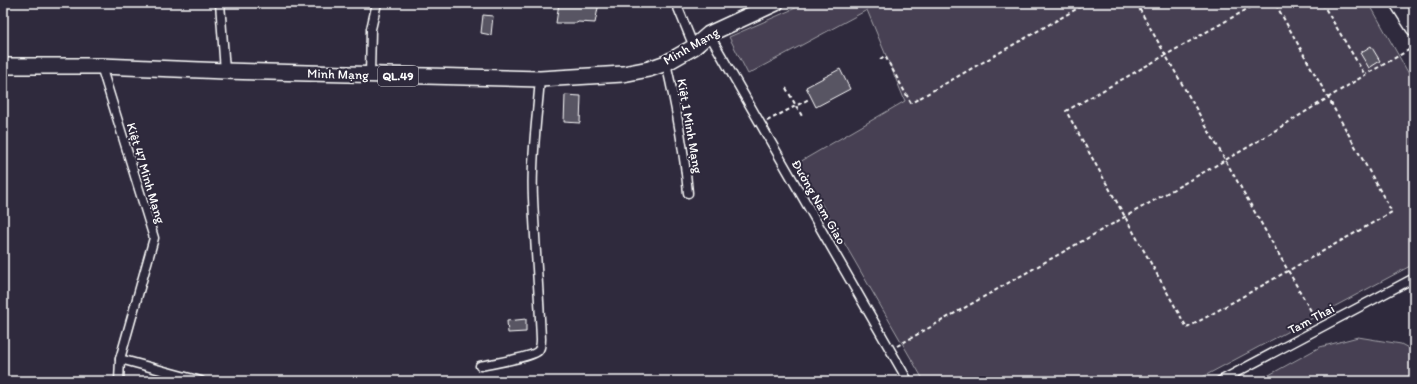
<svg xmlns="http://www.w3.org/2000/svg" width="1417" height="384" viewBox="0 0 1417 384" font-family="Itim,sans-serif">
	<style>
		.green { fill: #464152; stroke: #a2a0a8 }
		.building { fill: #595564; stroke: #fff }
		.lines { fill: none; stroke-linecap: round; stroke-linejoin: round }
		.street-casing { stroke: #fff; stroke-width: 11 }
		.highway-casing { stroke: #fff; stroke-width: 18 }
		.path { stroke: #fff; stroke-width: 2; stroke-dasharray: 4 3; stroke-linecap: butt }
		.street { stroke: #2f2a3d; stroke-width: 8 }
		.highway { stroke: #2f2a3d; stroke-width: 15 }
		.labels { text-anchor: middle; dominant-baseline: central; stroke-width: 4; stroke-linejoin: round; paint-order: stroke }
		.shield { fill: #2f2a3d; stroke: #c1bfc5; stroke-width: 1 }
		.shield-label { font-size: 12px; font-weight: bold; fill: #fff }
		.street-label { font-size: 13px; fill: #fff; stroke: #2f2a3d }
	</style>
	<rect width="100%" height="100%" fill="#2f2a3d"/>
	<filter id="ink" filterUnits="userSpaceOnUse"><feTurbulence type="fractalNoise" baseFrequency=".025" numOctaves="2"/><feDisplacementMap in="SourceGraphic" scale="8" xChannelSelector="R" yChannelSelector="G"/><feConvolveMatrix kernelMatrix="1 2 1 2 8 2 1 2 1" color-interpolation-filters="sRGB"/></filter>
	<g filter="url(#ink)">
		<g class="green">
			<polygon points="807,3 1369,3 1414,83 1414,264 1195,381 924,381 798,163 905,101 867,10 748,74 729,37"/>
			<polygon points="1358,337 1401,344 1414,351 1414,381 1258,381 1320,347"/>
		</g>
		<g class="building">
			<polygon points="559,3 599,3 595,23 578,22 577,23 556,23"/>
			<polygon points="483,15 493,16 491,35 481,33"/>
			<polygon points="1371,46 1380,61 1369,68 1360,53"/>
			<polygon points="840,69 850,89 816,107 806,87"/>
			<polygon points="565,95 581,96 580,123 564,122"/>
			<polygon points="526,319 526,332 508,333 507,321"/>
		</g>
		<g class="lines">
			<g class="street-casing">
				<g id="street">
					<polyline points="220,3 225,71"/>
					<polyline points="676,3 694,47"/>
					<polyline points="709,34 908,381"/>
					<path d="M 666,63 C 676,106 684,149 688,193"/>
					<polyline points="101,66 154,238 120,359 119,381"/>
					<polyline points="370,75 371,29 377,3"/>
					<polyline points="120,359 201,381"/>
					<path d="M 480,366 C 490,364 533,357 538,351 C 541,348 541,343 541,339 C 539,292 535,245 533,198 C 531,159 537,118 540,79"/>
					<polyline points="1220,381 1414,278"/>
				</g>
			</g>
			<g class="highway-casing">
				<g id="highway">
					<polyline points="1398,3 1414,28"/>
					<polyline points="3,66 101,66 225,71 540,79 623,74 649,69 666,63 694,47 709,34 776,3"/>
				</g>
			</g>
			<g class="path">
				<polyline points="1136,3 1315,318"/>
				<polyline points="1258,3 1066,111 1187,328 1392,212 1275,3"/>
				<polyline points="1322,3 1365,75"/>
				<polyline points="880,59 885,56 911,103 1087,3"/>
				<polyline points="786,88 803,118"/>
				<polyline points="767,121 809,99"/>
				<polyline points="897,346 1250,146 1365,75 1414,47"/>
			</g>
			<use href="#street" class="street"/>
			<use href="#highway" class="highway"/>
		</g>
	</g>
	<g class="labels">
		<rect class="shield" x="378" y="66" width="40" height="20" rx="3"/>
		<g class="shield-label">
			<text x="398" y="76">QL.49</text>
		</g>
		<g class="street-label">
			<text transform="translate(691 46) rotate(-30)">Minh Mạng</text>
			<text transform="translate(338 74) rotate(2)">Minh Mạng</text>
			<text transform="translate(690 126) rotate(80)">Kiệt 1 Minh Mạng</text>
			<text transform="translate(146 173) rotate(73)">Kiệt 47 Minh Mạng</text>
			<text transform="translate(819 202) rotate(60)">Đường Nam Giao</text>
			<text transform="translate(1311 319) rotate(-28)">Tam Thai</text>
		</g>
	</g>
	<rect width="1417" height="384" fill="none" stroke="#2f2a3d" stroke-width="16"/>
	<rect x="8" y="8" width="1401" height="368" fill="none" stroke="#fff" stroke-width="1.5" filter="url(#ink)"/>
</svg>
